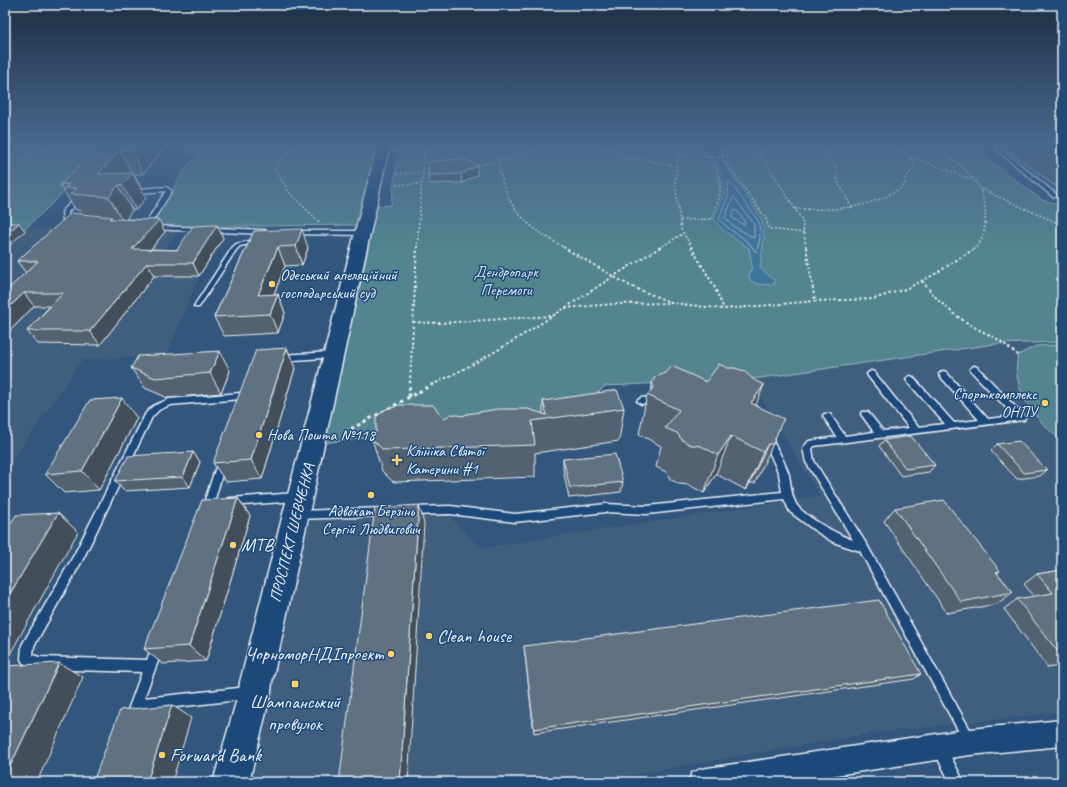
<svg xmlns="http://www.w3.org/2000/svg" width="1067" height="787" viewBox="0 0 1067 787" font-family="Caveat,sans-serif">
	<style>
		.built { fill: #405e7e }
		.green { fill: #52848f; stroke: #9dbac4 }
		.water { fill: #3f759b; stroke: #83a7c0 }
		.lines { fill: none; stroke-linecap: round; stroke-linejoin: round }
		.shore { stroke: #a4bfd3; stroke-width: 1 }
		.lane-casing { stroke: #e8f1f8; stroke-width: 3 }
		.street-casing { stroke: #e8f1f8; stroke-width: 3 }
		.secondary-casing { stroke: #e8f1f8; stroke-width: 3 }
		.path-far2 { stroke: #e8f1f8; stroke-width: 1.5; stroke-dasharray: 2 2; stroke-linecap: butt }
		.path-far1 { stroke: #e8f1f8; stroke-width: 2; stroke-dasharray: 2.5 2.5; stroke-linecap: butt }
		.path { stroke: #e8f1f8; stroke-width: 3; stroke-dasharray: 3.5 3.5; stroke-linecap: butt }
		.lane { fill: #1f4a7a; fill-rule: evenodd }
		.street { fill: #1f4a7a; fill-rule: evenodd }
		.secondary { fill: #1f4a7a; fill-rule: evenodd }
		.wall { fill: #53626f; stroke: #e8f1f8 }
		.shaded-wall { fill: #43505a; stroke: #e8f1f8 }
		.building { fill: #607281; stroke: #e8f1f8 }
		.poi-dot { fill: #ffd166; stroke: #1f4a7a; stroke-width: 1.5 }
		.labels { text-anchor: middle; dominant-baseline: central; stroke-width: 3; stroke-linejoin: round; paint-order: stroke }
		.park-label { font-size: 16px; fill: #d2e1e8; stroke: #1f4a7a }
		.poi-label { font-size: 16px; fill: #e8f1f8; stroke: #1f4a7a; text-anchor: start }
		.street-label { font-size: 16px; fill: #e8f1f8; stroke: #1f4a7a }
		.near-poi-label { font-size: 19px; fill: #e8f1f8; stroke: #1f4a7a; text-anchor: start }
	</style>
	<rect width="100%" height="100%" fill="#32567c"/>
	<filter id="ink" filterUnits="userSpaceOnUse"><feTurbulence type="fractalNoise" baseFrequency=".025" numOctaves="2"/><feDisplacementMap in="SourceGraphic" scale="8" xChannelSelector="R" yChannelSelector="G"/><feConvolveMatrix kernelMatrix="1 2 1 2 8 2 1 2 1" color-interpolation-filters="sRGB"/></filter>
	<g filter="url(#ink)">
		<g class="built">
			<polygon points="138,227 181,227 154,262 209,263 199,276 166,356 82,360 5,472 5,229"/>
			<polygon points="1062,342 1062,712 867,734 591,782 235,782 298,520 447,513 480,548 820,496 750,379 995,344"/>
		</g>
		<g class="green">
			<polygon points="5,143 116,143 25,229 5,229"/>
			<polygon points="137,143 375,143 364,225 150,227 186,167 200,154 185,154 191,147 184,147 186,144 135,145"/>
			<polygon points="390,143 1004,143 981,149 994,164 1042,200 1062,205 1062,342 995,344 760,378 605,386 578,411 316,444 372,206 391,205 398,152 387,152"/>
			<path d="M 1062,345 L 1062,441 C 1036,420 1010,391 1018,355 L 1036,346 Z"/>
		</g>
		<polygon class="water" points="697,143 707,143 715,146 724,143 734,143 721,153 720,157 762,220 764,238 760,268 775,281 774,285 757,284 751,281 749,276 752,266 749,248 723,230 715,221 715,216 724,195 724,184 716,159"/>
		<g class="lines">
			<g class="shore">
				<path d="M 730,182 L 759,222 L 760,238 L 757,251 L 755,251 C 746,236 729,232 719,219 L 728,196 L 728,183 Z"/>
				<polygon points="734,197 754,224 754,238 733,226 725,218"/>
				<polygon points="734,210 737,211 745,222 744,225 732,218"/>
			</g>
			<g class="lane-casing">
				<g id="lane">
					<polygon points="1015,143 1026,143 1001,149 1057,195 1057,197 1053,197 995,148"/>
					<polygon points="166,187 172,191 148,228 144,228 143,227 166,191 138,193 135,191 138,189"/>
					<polygon points="79,195 82,197 68,212 68,218 76,222 73,224 63,220 62,212 77,196"/>
					<polygon points="152,226 265,230 268,232 265,234 150,229 150,227"/>
					<polygon points="292,231 364,231 367,233 364,235 290,234 289,233"/>
					<polygon points="258,239 260,240 260,242 240,246 236,250 199,307 195,307 194,306 232,248 236,244"/>
					<polygon points="334,352 338,355 337,357 280,361 276,358 280,355"/>
					<path d="M 974,366 L 977,367 L 1024,416 L 1025,418 L 1024,420 L 814,446 L 812,449 L 814,461 L 867,545 L 973,735 L 975,739 L 973,743 L 969,745 L 965,743 L 860,551 L 833,542 L 814,530 L 790,512 L 784,499 L 647,514 L 606,512 L 515,522 L 450,514 L 410,515 L 407,514 L 405,511 L 407,508 L 410,507 L 450,506 L 515,514 L 606,504 L 647,506 L 782,492 L 779,474 L 763,438 L 764,436 L 770,436 C 776,447 785,462 789,475 C 791,485 791,495 796,504 C 802,515 840,536 853,540 L 806,462 L 803,448 L 809,441 L 837,437 L 823,416 L 824,414 L 830,414 L 845,436 L 874,432 L 861,414 L 862,412 L 868,412 L 883,431 L 909,428 L 868,376 L 867,374 L 871,371 L 874,372 L 918,427 L 945,424 L 907,381 L 906,379 L 910,376 L 913,377 L 954,423 L 979,420 L 940,376 L 939,374 L 943,371 L 946,372 L 988,419 L 1014,416 L 971,371 L 970,369 Z"/>
					<polygon points="241,393 245,396 241,399 170,405 159,410 152,417 82,561 34,646 33,655 39,657 147,660 153,644 157,642 161,644 163,648 144,698 248,687 252,689 254,693 252,697 248,699 140,711 135,722 131,724 127,722 125,718 142,672 39,669 23,663 21,659 22,645 74,555 146,413 153,406 169,399"/>
					<polygon points="657,396 660,397 661,399 660,401 641,404 637,401 641,398"/>
					<polygon points="222,457 225,458 226,461 212,509 210,512 207,513 204,512 202,509 219,458"/>
					<polygon points="296,493 299,494 301,497 299,500 296,501 230,506 227,505 225,502 227,499 230,498"/>
					<polygon points="384,508 387,509 389,512 387,515 384,516 298,519 295,518 293,515 295,512 298,511"/>
					<polygon points="939,743 944,744 964,782 950,782 933,749 934,744"/>
				</g>
			</g>
			<g class="street-casing">
				<polygon id="street" points="1062,720 1062,746 970,755 789,782 688,782 692,773 701,769 970,729"/>
			</g>
			<g class="secondary-casing">
				<polygon id="secondary" points="378,143 390,143 272,682 271,692 249,782 213,782 239,692 240,682"/>
			</g>
			<g class="path-far2">
				<polyline points="300,143 280,159 275,169 289,192 320,223"/>
				<path d="M 497,143 C 497,171 505,203 527,222 C 538,233 552,240 565,248"/>
				<polyline points="593,143 627,157 677,166"/>
				<polyline points="672,143 677,149 678,155 675,184 681,229 692,248"/>
				<polyline points="736,143 723,153 722,157 766,219 769,229 804,233"/>
				<polyline points="754,143 802,220 806,248"/>
				<polyline points="832,143 826,153 837,168 837,180 852,208"/>
				<path d="M 939,143 C 944,152 950,157 958,163 C 980,182 987,197 985,226 C 984,233 981,244 975,248"/>
				<polyline points="161,146 205,145"/>
				<polyline points="200,151 206,144"/>
				<polyline points="678,155 714,157 760,154"/>
				<polyline points="910,156 973,180"/>
				<polyline points="5,159 27,157 54,143"/>
				<polyline points="473,166 513,158 551,143"/>
				<polyline points="397,174 422,172"/>
				<polyline points="396,185 421,184"/>
				<polyline points="981,189 1062,225"/>
				<path d="M 795,209 C 827,210 858,210 887,196 C 893,192 900,190 905,184 L 905,179 L 915,167 L 913,161 L 894,143"/>
				<path d="M 680,220 L 712,219 C 713,212 717,205 719,198 C 724,176 712,156 695,143"/>
				<polyline points="417,248 425,143"/>
				<polyline points="659,248 684,233"/>
			</g>
			<g class="path-far1">
				<polyline points="563,247 630,286 670,302"/>
				<polyline points="691,247 714,286 724,309"/>
				<polyline points="806,247 815,301"/>
				<polyline points="922,281 939,301 954,314 972,326 999,340 1018,355"/>
				<polyline points="565,308 614,304 673,303 724,309 815,301 873,299 908,288 935,274 977,247"/>
				<polyline points="413,322 439,323 552,316"/>
				<polyline points="410,383 417,247"/>
				<path d="M 436,383 C 451,375 467,368 482,359 C 543,325 600,283 661,247"/>
			</g>
			<g class="path">
				<polyline points="409,397 410,382"/>
				<polyline points="351,429 437,382"/>
			</g>
			<use href="#lane" class="lane"/>
			<use href="#street" class="street"/>
			<use href="#secondary" class="secondary"/>
		</g>
		<g class="wall">
			<polygon points="102,143 163,143 165,147 143,174 134,174 146,198 136,210 132,210 126,219 159,220 165,232 151,249 177,250 217,225 223,238 199,276 154,276 100,345 38,344 27,331 50,306 34,306 5,336 26,273 17,261 82,214 81,214 79,210 76,210 60,185"/>
			<polygon points="1010,143 1062,143 1062,191 1006,149"/>
			<polygon points="477,166 477,175 462,183 429,184 428,175"/>
			<polygon points="254,231 308,248 302,265 285,266 274,294 278,294 285,313 278,333 224,336 214,317"/>
			<polygon points="287,348 295,368 262,479 226,482 213,463"/>
			<polygon points="131,368 230,371 221,393 168,398 145,388"/>
			<polygon points="652,383 756,405 776,435 773,444 755,483 750,483 746,490 716,474 704,493 689,485 679,484 670,479 666,472 656,467 661,446 639,434 647,395 651,391"/>
			<polygon points="543,401 624,408 619,441 535,453 535,477 395,482 392,481 382,471 372,439 444,419 463,416 543,414"/>
			<polygon points="137,418 99,490 64,493 45,474"/>
			<polygon points="884,440 935,465 929,472 901,476 879,446"/>
			<polygon points="997,444 1047,470 1040,476 1017,479 991,451"/>
			<polygon points="193,452 200,462 190,487 124,491 115,481"/>
			<polygon points="563,459 623,482 621,492 569,498 563,469"/>
			<polygon points="238,498 250,516 206,661 163,664 144,649"/>
			<polygon points="895,508 1000,571 997,573 1013,592 997,604 947,613 884,521"/>
			<polygon points="1062,570 1062,665 1048,668 1004,609 1017,599 1034,597 1024,584 1037,574"/>
			<polygon points="524,646 921,674 914,679 534,733"/>
		</g>
		<g class="shaded-wall">
			<polygon points="137,143 163,143 165,147 143,174 131,150"/>
			<polygon points="120,150 146,198 136,210 122,185 118,185 132,210 124,223 109,197 98,174"/>
			<polygon points="477,166 477,175 462,183 461,174"/>
			<polygon points="159,220 165,232 140,262 132,249"/>
			<polygon points="19,223 25,231 5,249 5,235"/>
			<polygon points="217,225 223,238 199,276 193,263"/>
			<polygon points="302,229 308,248 302,265 296,246"/>
			<polygon points="278,247 285,266 266,314 258,295"/>
			<polygon points="147,263 154,276 100,345 90,331"/>
			<polygon points="24,293 34,306 5,336 5,311"/>
			<polygon points="278,294 285,313 278,333 270,314"/>
			<polygon points="287,348 295,368 262,479 251,460"/>
			<polygon points="220,351 230,371 221,393 210,373"/>
			<polygon points="764,385 748,424 751,403"/>
			<polygon points="122,398 137,418 99,490 82,471"/>
			<polygon points="731,436 716,474 704,493 718,455"/>
			<polygon points="768,444 750,483 746,490 763,452"/>
			<polygon points="193,452 200,462 190,487 183,477"/>
			<polygon points="238,498 250,516 206,661 189,646"/>
			<polygon points="419,505 424,524 408,782 401,782 400,781"/>
			<polygon points="58,513 78,532 5,663 5,602"/>
			<polygon points="59,663 83,677 37,782 5,782 5,777"/>
			<polygon points="172,705 191,718 172,782 147,782"/>
		</g>
		<g class="building">
			<polygon points="102,143 137,143 131,150 120,150 98,174 133,173 122,185 118,185 109,197 70,194 77,188 65,188 69,184 60,185"/>
			<polygon points="1056,143 1062,143 1062,147"/>
			<polygon points="461,159 467,160 477,166 461,174 428,175 429,162"/>
			<polygon points="71,213 112,217 110,219 159,220 132,249 177,250 193,226 217,225 193,263 147,263 90,331 27,331 63,293 24,293 5,311 5,292 38,261 17,261"/>
			<polygon points="5,223 19,223 5,235"/>
			<polygon points="302,229 296,246 278,247 258,295 278,294 270,314 214,317 254,231"/>
			<polygon points="287,348 251,460 213,463 256,350"/>
			<polygon points="220,351 210,373 155,378 131,368 138,356"/>
			<polygon points="719,364 727,368 735,368 744,371 754,380 764,385 751,403 784,419 780,426 773,444 768,444 763,452 731,436 718,455 701,446 691,445 682,440 677,433 665,428 679,410 647,395 654,387 652,383 655,377 666,373 672,366 706,382"/>
			<polygon points="617,390 624,408 532,421 535,445 386,450 382,449 372,439 376,434 376,417 386,409 395,407 398,405 433,405 444,419 451,414 463,416 467,414 498,409 528,409 547,415 543,401"/>
			<polygon points="122,398 82,471 45,474 90,400"/>
			<polygon points="911,436 935,465 906,469 884,440"/>
			<polygon points="1019,441 1047,470 1024,473 997,444"/>
			<polygon points="193,452 183,477 115,481 128,456"/>
			<polygon points="615,454 623,482 570,488 563,459"/>
			<polygon points="238,498 189,646 144,649 202,500"/>
			<polygon points="944,500 1000,571 996,572 1013,592 961,602 895,508"/>
			<polygon points="419,505 400,781 391,782 339,782 375,508"/>
			<polygon points="58,513 5,602 5,533 16,515"/>
			<polygon points="1062,570 1062,657 1017,599 1053,593 1037,574"/>
			<polygon points="879,600 921,674 534,729 524,646"/>
			<polygon points="59,663 5,777 5,666"/>
			<polygon points="172,705 147,782 93,782 120,710"/>
		</g>
	</g>
	<linearGradient id="sky" x2="0" y2="1"><stop stop-color="#1c2f44"/><stop offset="0.57" stop-color="#49688e"/><stop offset="1" stop-color="#49688e" stop-opacity="0"/></linearGradient>
	<rect width="1067" height="253" fill="url(#sky)"/>
	<g class="poi-dot">
		<circle cx="272" cy="284" r="4"/>
		<circle cx="1045" cy="403" r="4"/>
		<circle cx="259" cy="435" r="4"/>
		<path d="M395 454h4v4h4v4h-4v4h-4v-4h-4v-4h4z"/>
		<circle cx="371" cy="495" r="4"/>
		<circle cx="233" cy="545" r="4"/>
		<circle cx="429" cy="636" r="4"/>
		<circle cx="391" cy="654" r="4"/>
		<rect x="291" y="680" width="8" height="8" rx="2"/>
		<circle cx="162" cy="755" r="4"/>
	</g>
	<g class="labels">
		<g class="park-label">
			<text x="506" y="272">Дендропарк<tspan x="506" dy="18">Перемоги</tspan></text>
		</g>
		<g class="poi-label">
			<text x="280" y="275">Одеський апеляційний<tspan x="280" dy="18">господарський суд</tspan></text>
			<text x="1037" y="394" text-anchor="end">Спорткомплекс<tspan x="1037" dy="18">ОНПУ</tspan></text>
			<text x="267" y="435">Нова Пошта №118</text>
			<text x="406" y="451">Клініка Святої<tspan x="406" dy="18">Катерини #1</tspan></text>
			<text x="371" y="511" text-anchor="middle">Адвокат Берзінь<tspan x="371" dy="18">Сергій Людвигович</tspan></text>
		</g>
		<g class="street-label">
			<text transform="translate(292 533) rotate(-76)">ПРОСПЕКТ ШЕВЧЕНКА</text>
		</g>
		<g class="near-poi-label">
			<text x="241" y="545">МТВ</text>
			<text x="437" y="636">Clean house</text>
			<text x="383" y="654" text-anchor="end">ЧорноморНДІпроект</text>
			<text x="295" y="702" text-anchor="middle">Шампанський<tspan x="295" dy="22">провулок</tspan></text>
			<text x="170" y="755">Forward Bank</text>
		</g>
	</g>
	<rect width="1067" height="787" fill="none" stroke="#1f4a7a" stroke-width="20"/>
	<rect x="10" y="10" width="1047" height="767" fill="none" stroke="#e8f1f8" stroke-width="1.5" filter="url(#ink)"/>
</svg>
